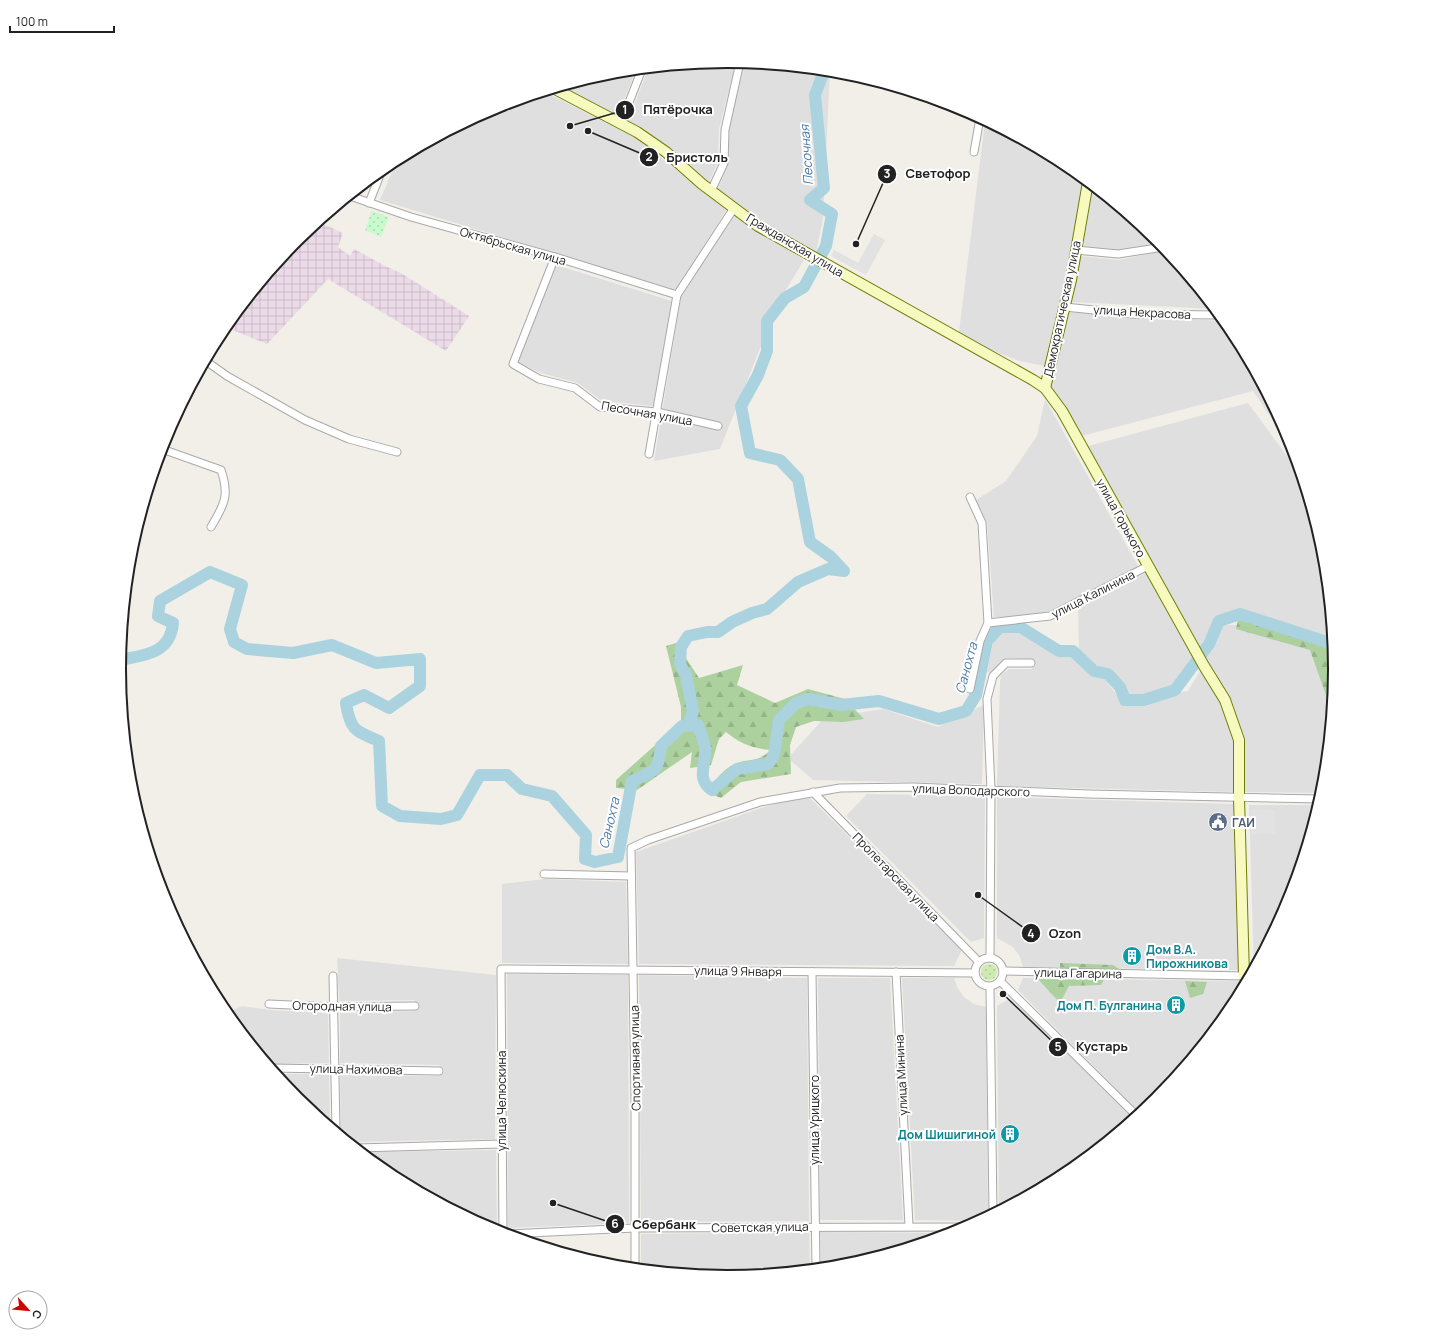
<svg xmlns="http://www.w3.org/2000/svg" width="1455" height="1338" viewBox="0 0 1455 1338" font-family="Manrope,sans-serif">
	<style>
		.residential { fill: #e0dfdf }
		.industrial { fill: url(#industrial-grid) }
		.grass { fill: url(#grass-dots) }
		.forest { fill: url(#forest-firs) }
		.park { fill: url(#park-dots) }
		.parking { fill: #e2e2e2 }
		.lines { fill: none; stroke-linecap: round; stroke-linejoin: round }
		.river { stroke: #aad3df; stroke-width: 12 }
		.street-casing { stroke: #a9a9a9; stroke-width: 9 }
		.secondary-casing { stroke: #707d05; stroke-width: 12 }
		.street { stroke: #fff; stroke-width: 7 }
		.secondary { stroke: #f7fabf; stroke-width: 10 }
		.labels { text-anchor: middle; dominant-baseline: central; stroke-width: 4; stroke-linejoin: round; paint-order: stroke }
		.street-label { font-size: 12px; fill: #222; stroke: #fff }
		.service-label { font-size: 12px; font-weight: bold; fill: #4e5e75; stroke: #fff; text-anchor: start }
		.culture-label { font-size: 12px; font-weight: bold; fill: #0d838f; stroke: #fff; text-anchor: end }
		.water-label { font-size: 13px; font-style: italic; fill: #4a7aab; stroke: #fff }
		.rim { fill: none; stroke: #222; stroke-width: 2 }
		.leader { fill: none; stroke: #222; stroke-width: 1.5 }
		.callout-dot { fill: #222; stroke: #fff; stroke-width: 1.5 }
		.mark-label { font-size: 12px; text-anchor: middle; font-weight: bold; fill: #fff }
		.callout-label { font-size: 13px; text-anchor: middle; font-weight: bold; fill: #222; stroke: #fff; stroke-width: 4; stroke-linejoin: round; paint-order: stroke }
	</style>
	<defs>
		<pattern id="industrial-grid" width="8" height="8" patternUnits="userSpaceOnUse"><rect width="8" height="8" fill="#ebdbe8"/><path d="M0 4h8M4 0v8" fill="none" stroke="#c9bcc7"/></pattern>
		<pattern id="grass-dots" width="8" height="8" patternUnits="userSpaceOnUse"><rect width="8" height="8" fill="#cdebb0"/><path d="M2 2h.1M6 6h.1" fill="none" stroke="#b0c997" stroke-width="1.8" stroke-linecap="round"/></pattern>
		<pattern id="forest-firs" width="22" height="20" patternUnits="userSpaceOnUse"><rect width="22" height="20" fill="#add19e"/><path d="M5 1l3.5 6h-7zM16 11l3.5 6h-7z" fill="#95b388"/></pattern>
		<pattern id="park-dots" width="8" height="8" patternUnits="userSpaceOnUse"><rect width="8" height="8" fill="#c8facc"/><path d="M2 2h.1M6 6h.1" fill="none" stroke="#acd6af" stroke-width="1.8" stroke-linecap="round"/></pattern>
	</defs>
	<rect width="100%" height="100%" fill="#f2efe9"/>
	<g class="residential">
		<polygon points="728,61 736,62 719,129 718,162 709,182 670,147 628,121 648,69"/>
		<polygon points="745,63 830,71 823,218 816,253 761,221 718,189 726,167 728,126"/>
		<polygon points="636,70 618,115 562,87 609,73"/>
		<polygon points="545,92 634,137 727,209 676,290 380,200 397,160 495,107"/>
		<polygon points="985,121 1065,164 1083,178 1065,279 1044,366 1020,361 985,348 959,332"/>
		<polygon points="1093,186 1158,239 1160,243 1113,252 1083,247"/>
		<polygon points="733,214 804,260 778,303 720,449 654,461 681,297"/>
		<polygon points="1167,250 1215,309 1072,302 1080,256 1119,260"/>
		<polygon points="556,265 672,301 653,406 602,401 578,383 541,373 516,361"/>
		<polygon points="1070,311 1135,317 1225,321 1233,331 1289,437 1294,452 1253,391 1082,436 1048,385"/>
		<polygon points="1045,399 1139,568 1049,611 1021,617 994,617 987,522 976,500 1006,481 1037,436"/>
		<polygon points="1248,403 1301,475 1324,551 1332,638 1239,608 1216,616 1200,647 1088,446"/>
		<polygon points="1146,573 1192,657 1171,686 1143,695 1129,694 1112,670 1097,666 1079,649 1078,606"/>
		<polygon points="1224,625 1258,625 1309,642 1335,669 1322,793 1245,792 1245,739 1230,697 1206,658"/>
		<polygon points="1002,633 1018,633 1057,656 1071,657 1091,676 1105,679 1124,705 1146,706 1181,692 1188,691 1200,671 1220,702 1234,741 1233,792 997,786 1000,682 1001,675 1009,669 1032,669 1033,663 1032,659 1006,658 992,673 987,672 993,643"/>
		<polygon points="984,705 982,784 813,780 788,758 824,718 883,709 938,727"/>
		<polygon points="867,794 985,796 984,938 971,942 846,816"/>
		<polygon points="807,795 962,950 954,966 639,964 636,852 761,808"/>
		<polygon points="997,797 1233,804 1238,970 1023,967 1020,957 1013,947 997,938"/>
		<polygon points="1249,805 1318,805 1289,902 1254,967"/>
		<polygon points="545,879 626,882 628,964 502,963 502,884"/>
		<polygon points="337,958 496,975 495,1139 350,1142 341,1135 340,1075 439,1076 445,1071 439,1065 340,1063 340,1013 415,1011 420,1006 414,1000 339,1001"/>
		<polygon points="507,974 628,975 629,1223 508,1228"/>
		<polygon points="639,975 807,978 809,1221 641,1222"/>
		<polygon points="818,978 890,978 903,1220 820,1220"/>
		<polygon points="902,978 954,978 957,987 964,997 974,1004 986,1007 988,1216 978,1221 915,1220"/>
		<polygon points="1023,978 1239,981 1239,995 1233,1007 1157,1099 1140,1113 1018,990"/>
		<polygon points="1011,998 1134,1118 1065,1175 999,1210 997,1006"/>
		<polygon points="242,1006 271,1010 328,1013 329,1063 269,1064 227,1013"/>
		<polygon points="277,1074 329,1074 330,1125 297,1099"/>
		<polygon points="496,1150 497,1229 491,1229 390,1174 362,1152"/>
		<polygon points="809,1232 810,1269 727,1277 641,1268 641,1234"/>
		<polygon points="820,1232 953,1233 846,1265 821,1268"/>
	</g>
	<polygon class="industrial" points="323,219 321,223 343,233 338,247 350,256 354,249 387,267 401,273 469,316 446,351 328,279 267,344 225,327 298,239"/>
	<circle class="grass" cx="989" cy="972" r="8"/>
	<g class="forest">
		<polygon points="1240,610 1320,636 1332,636 1335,669 1332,703 1328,701 1310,650 1236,629"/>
		<path d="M 676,643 L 699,678 L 743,665 L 737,685 L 775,703 L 808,689 L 845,699 L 864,719 L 844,722 L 814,721 L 796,727 L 790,745 L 791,774 L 741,782 L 721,798 L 708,793 C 713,783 722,770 733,765 C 747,757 758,764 770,750 C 751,748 741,744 726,732 L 719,739 L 711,765 L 690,768 L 692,752 L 637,790 L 616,788 L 616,780 L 681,722 L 681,707 L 666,646 Z"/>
		<polygon points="1060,963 1113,965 1121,970 1060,969"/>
		<polygon points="1038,979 1104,980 1101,985 1069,986 1060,1003"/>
		<polygon points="1185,981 1207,982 1203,994 1190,998"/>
	</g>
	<polygon class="park" points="372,211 389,217 381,237 365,230"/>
	<g class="parking">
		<polygon points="874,234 885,240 866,275 831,256 834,250 858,263"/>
		<polygon points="1251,809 1275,810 1275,834 1251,834"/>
	</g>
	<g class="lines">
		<g class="river">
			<path d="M 120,660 C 145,655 170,654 173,623 L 158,616 L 160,601 L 210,572 L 242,585 L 230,629 L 234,642 L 247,649 L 293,653 L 332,645 L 376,663 L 420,659 L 420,686 L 389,708 L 364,695 L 346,703 C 350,730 355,731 379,741 L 382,806 L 400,816 L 441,819 L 457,815 L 480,775 L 507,775 L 522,789 L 552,796 L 586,835 L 585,859 L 595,862 L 618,857 L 632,781 C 654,771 659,772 661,746 L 682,726 L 698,725 C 700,732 704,740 705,747 C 707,763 695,779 712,790 L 737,769 L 768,764 L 774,756 L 779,720 L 796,703 L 808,699 L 841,705 L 879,701 L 939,719 L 966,711 L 976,695 L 987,641 L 1000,627 L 1020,627 L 1059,651 L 1073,651 L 1094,671 L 1108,674 L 1120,687 L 1125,700 L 1144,700 L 1175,690 L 1209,644 L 1219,621 L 1240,614 L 1333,644"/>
			<polyline points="688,726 693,711 686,675 680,664 681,647 688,636 707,632 718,632 732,622 752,613 767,609 798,582 828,569 844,571 831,557 810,542 798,479 780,460 750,453 741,406 758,375 767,351 767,321 785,298 804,287 826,246 832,214 810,200 824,188 815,95 824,71"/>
		</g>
		<g class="street-casing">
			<g id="street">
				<polyline points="621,123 642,69"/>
				<polyline points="974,152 980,118"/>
				<polyline points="711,191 724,163 725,130 740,62"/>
				<polyline points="350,196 411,217 555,257 677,295"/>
				<polyline points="369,203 382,170"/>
				<polyline points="1076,250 1118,254 1164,247"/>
				<polyline points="555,257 513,364 539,379 575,388 600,407 657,412 718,426"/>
				<polyline points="1065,307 1132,314 1220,315"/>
				<polyline points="206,361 227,376 305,420 349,439 397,452"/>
				<path d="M 162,449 L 221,470 C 230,496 224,505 211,527"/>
				<polyline points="649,454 677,295 734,208"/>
				<polyline points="988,623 1050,616 1148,566"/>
				<polyline points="970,689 980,641 988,623 982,523 970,497"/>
				<polyline points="813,792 979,962"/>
				<polyline points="544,874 631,876"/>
				<circle cx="989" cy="972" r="14"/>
				<polyline points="990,958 991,790 987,699 993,676 1006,663 1031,663"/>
				<polyline points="1003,971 1244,976 1245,985"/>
				<polyline points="812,972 816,1268"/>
				<polyline points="896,972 909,1226"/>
				<polyline points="333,976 336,1130"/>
				<polyline points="1000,981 1137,1116"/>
				<polyline points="990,987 993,1213"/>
				<polyline points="269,1004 334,1007 415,1006"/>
				<polyline points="272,1068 439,1071"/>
				<polyline points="357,1148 501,1144"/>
				<polyline points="503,1233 501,969 975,973"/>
				<polyline points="506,1234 635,1228 967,1227"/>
				<polyline points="635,1268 635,1095 631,848 648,840 760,802 840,788 913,787 1089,794 1320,799"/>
			</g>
		</g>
		<g class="secondary-casing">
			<g id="secondary">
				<polyline points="555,89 637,132 666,152 702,184 758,226 1033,380 1045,388 1062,411 1204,666 1225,700 1239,740 1239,798 1244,976 1250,976"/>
				<polyline points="1045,388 1071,280 1088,182"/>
			</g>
		</g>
		<use href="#street" class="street"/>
		<use href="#secondary" class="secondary"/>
	</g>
	<defs>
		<g id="civic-disc" transform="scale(1)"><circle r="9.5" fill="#5c6f8a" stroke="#fff"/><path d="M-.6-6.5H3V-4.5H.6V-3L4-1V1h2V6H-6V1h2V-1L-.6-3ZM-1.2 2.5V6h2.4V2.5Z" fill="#fff"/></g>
		<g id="building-disc" transform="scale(1)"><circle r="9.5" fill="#0f9aa8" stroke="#fff"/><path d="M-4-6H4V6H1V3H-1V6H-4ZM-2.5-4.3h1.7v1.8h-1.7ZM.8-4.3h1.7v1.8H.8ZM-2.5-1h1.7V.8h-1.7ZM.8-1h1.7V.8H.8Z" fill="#fff"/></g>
	</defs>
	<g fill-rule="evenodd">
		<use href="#civic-disc" x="1218" y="822"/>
		<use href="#building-disc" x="1132" y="956"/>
		<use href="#building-disc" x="1176" y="1005"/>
		<use href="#building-disc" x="1010" y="1134"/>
	</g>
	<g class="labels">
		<g class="street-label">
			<text transform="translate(795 245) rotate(31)">Гражданская улица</text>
			<text transform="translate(513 246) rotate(16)">Октябрьская улица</text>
			<text transform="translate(1062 309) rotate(-78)">Демократическая улица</text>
			<text transform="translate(1142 312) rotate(3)">улица Некрасова</text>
			<text transform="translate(647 413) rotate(10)">Песочная улица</text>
			<text transform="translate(1121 518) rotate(61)">улица Горького</text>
			<text transform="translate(1093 594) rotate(-27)">улица Калинина</text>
			<text transform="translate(971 790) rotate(2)">улица Володарского</text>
			<text transform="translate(896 877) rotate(46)">Пролетарская улица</text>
			<text transform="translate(738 971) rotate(1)">улица 9 Января</text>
			<text transform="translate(1078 973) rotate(1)">улица Гагарина</text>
			<text transform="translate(342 1006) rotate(1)">Огородная улица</text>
			<text transform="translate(635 1058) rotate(-91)">Спортивная улица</text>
			<text transform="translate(356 1069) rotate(1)">улица Нахимова</text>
			<text transform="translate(901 1075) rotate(-93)">улица Минина</text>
			<text transform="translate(501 1101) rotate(-90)">улица Челюскина</text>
			<text transform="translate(814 1120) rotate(-90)">улица Урицкого</text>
			<text transform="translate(760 1227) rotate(-1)">Советская улица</text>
		</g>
		<g class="service-label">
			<text x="1232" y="822">ГАИ</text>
		</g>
		<g class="culture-label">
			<text x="1146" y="949" text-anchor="start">Дом В.А.<tspan x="1146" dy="14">Пирожникова</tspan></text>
			<text x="1162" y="1005">Дом П. Булганина</text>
			<text x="996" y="1134">Дом Шишигиной</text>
		</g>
		<g class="water-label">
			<text transform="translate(806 155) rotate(-94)">Песочная</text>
			<text transform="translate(966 668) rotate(-75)">Санохта</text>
			<text transform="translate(609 823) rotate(-77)">Санохта</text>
		</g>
	</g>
	<path d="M0 0H1455V1338H0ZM126 669a601 601 0 1 1 1202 0a601 601 0 1 1-1202 0Z" fill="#fff" fill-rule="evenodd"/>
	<path class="rim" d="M126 669a601 601 0 1 1 1202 0a601 601 0 1 1-1202 0Z"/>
	<path class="leader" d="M570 126L625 110M588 131L649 157M856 244L887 174M978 895L1031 933M1003 994L1058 1047M553 1203L615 1224"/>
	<g class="callout-dot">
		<circle cx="570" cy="126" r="4"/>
		<circle cx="588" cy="131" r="4"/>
		<circle cx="856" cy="244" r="4"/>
		<circle cx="978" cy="895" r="4"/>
		<circle cx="1003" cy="994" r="4"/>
		<circle cx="553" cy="1203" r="4"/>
		<circle cx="625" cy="110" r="10"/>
		<circle cx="649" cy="157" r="10"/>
		<circle cx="887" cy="174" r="10"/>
		<circle cx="1031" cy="933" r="10"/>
		<circle cx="1058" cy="1047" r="10"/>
		<circle cx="615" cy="1224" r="10"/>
	</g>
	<g class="mark-label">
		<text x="625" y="114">1</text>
		<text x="649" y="161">2</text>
		<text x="887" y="178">3</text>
		<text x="1031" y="938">4</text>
		<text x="1058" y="1051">5</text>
		<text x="615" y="1228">6</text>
	</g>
	<g class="callout-label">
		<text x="678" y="114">Пятёрочка</text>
		<text x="697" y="162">Бристоль</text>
		<text x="938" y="178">Светофор</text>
		<text x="1065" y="938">Ozon</text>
		<text x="1102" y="1051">Кустарь</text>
		<text x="664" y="1229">Сбербанк</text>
	</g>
	<g transform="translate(28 1310) rotate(117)"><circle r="19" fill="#ffffff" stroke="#a7a7a7"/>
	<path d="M0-3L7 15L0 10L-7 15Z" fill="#d40000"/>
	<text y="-6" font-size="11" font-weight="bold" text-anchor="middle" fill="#222222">С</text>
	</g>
	<path d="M10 26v6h104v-6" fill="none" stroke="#222222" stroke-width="2"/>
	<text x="16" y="26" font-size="12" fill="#222222" stroke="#ffffff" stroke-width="3" paint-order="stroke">100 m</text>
</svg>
